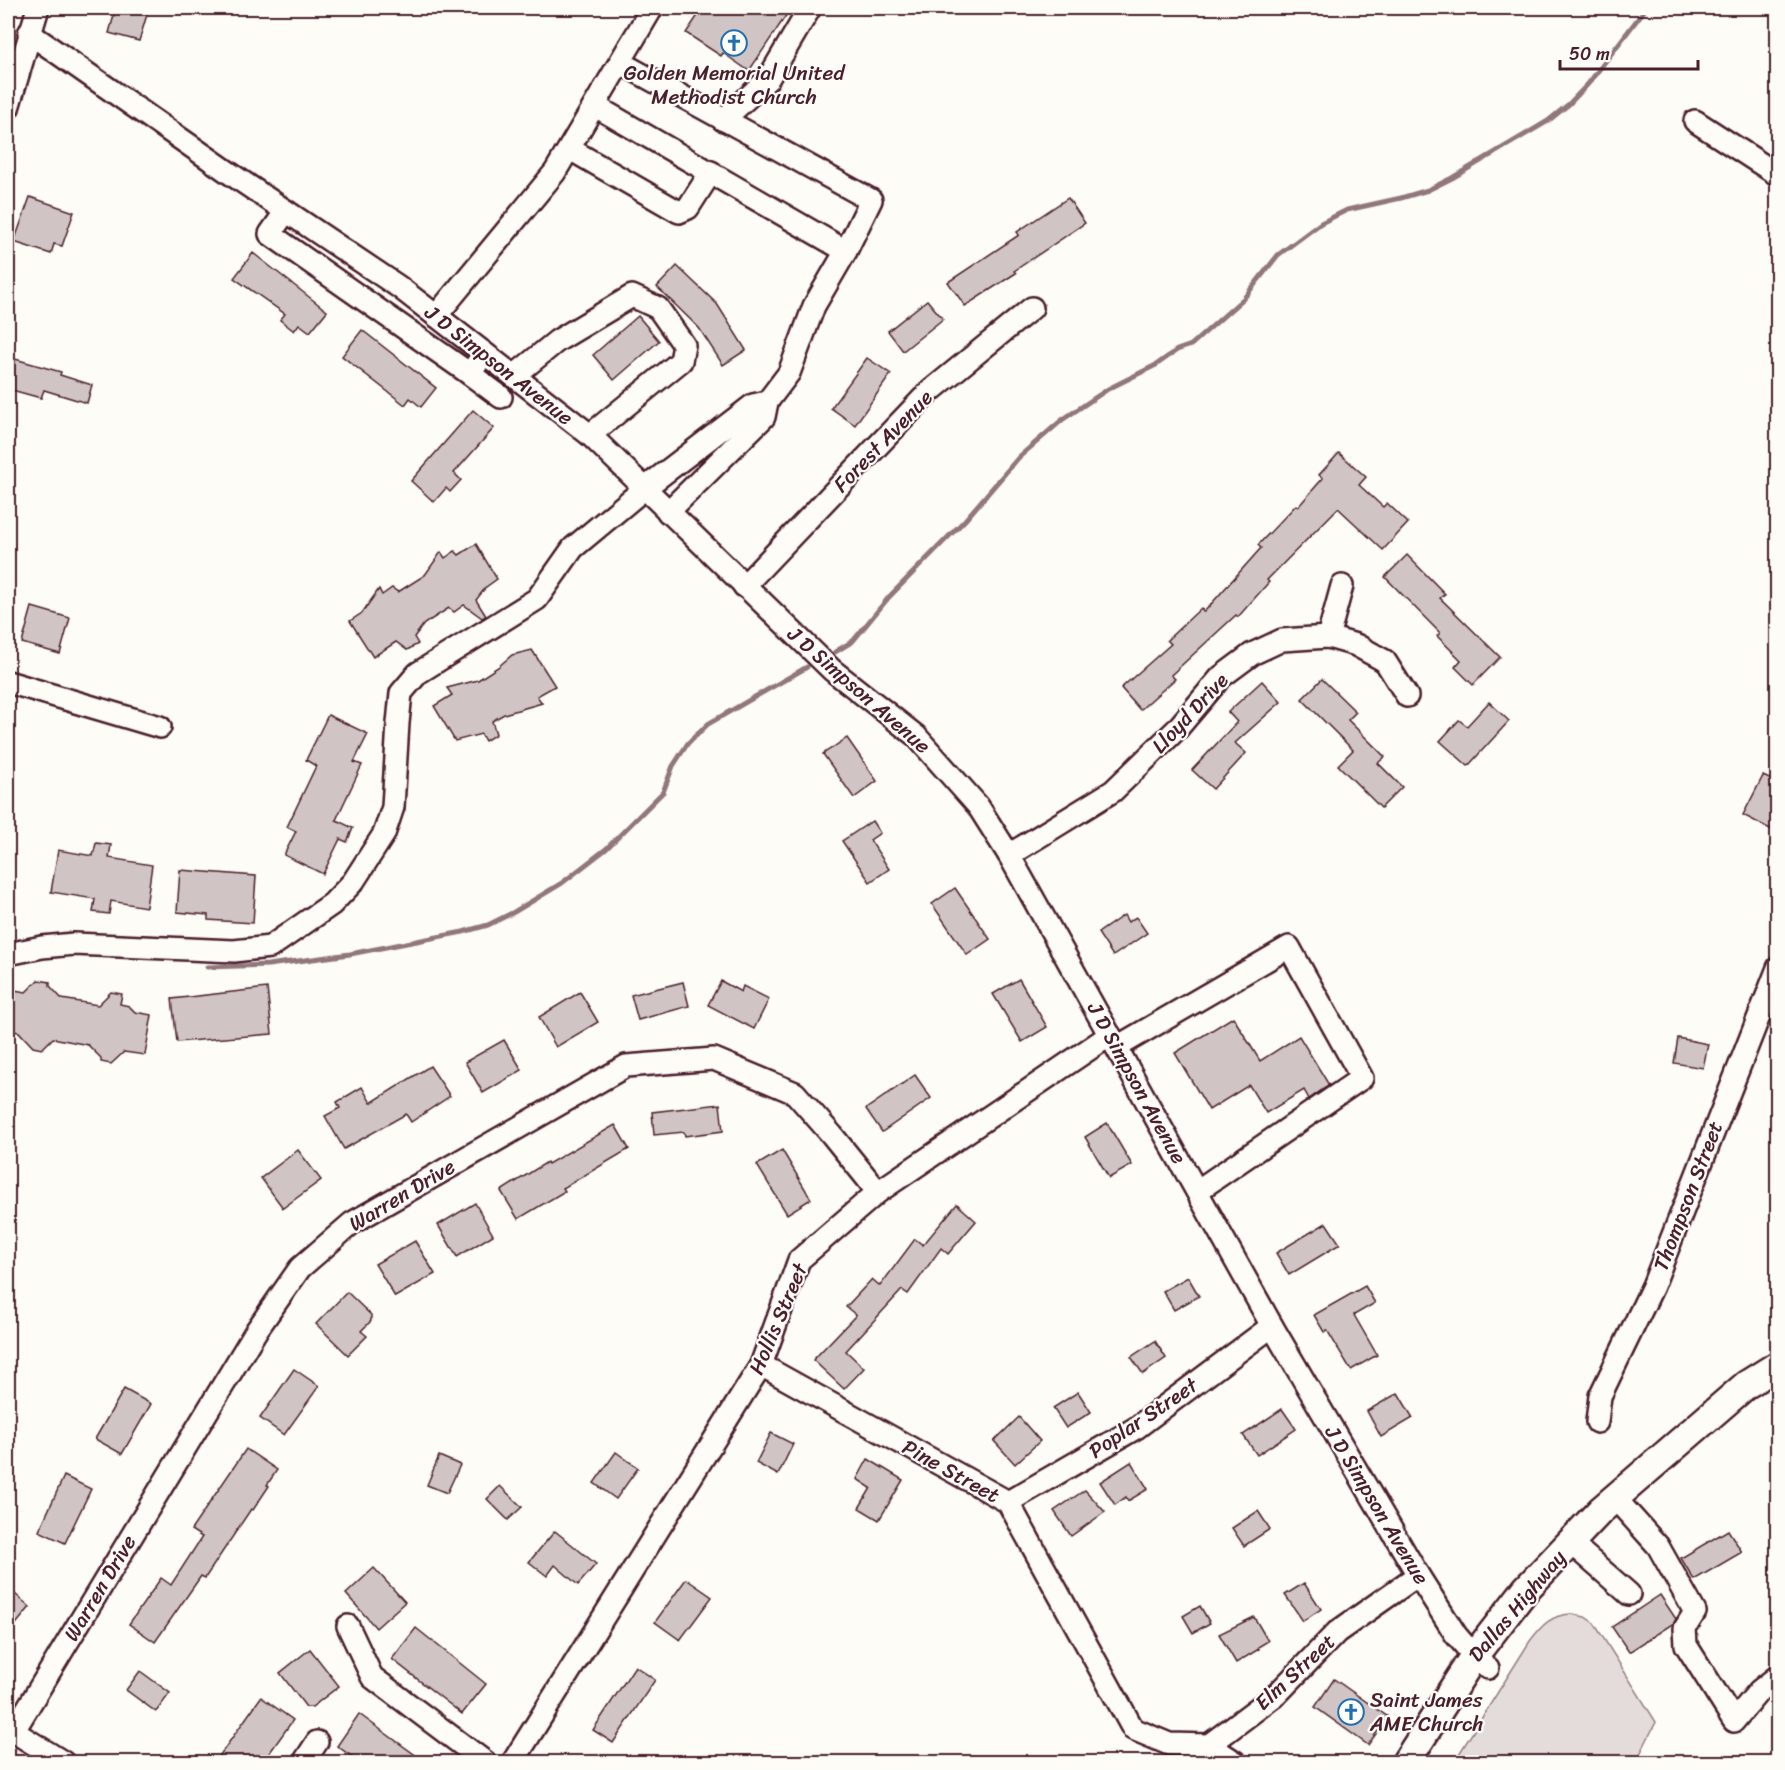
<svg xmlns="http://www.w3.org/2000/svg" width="1785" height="1770" viewBox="0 0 1785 1770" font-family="Sriracha,sans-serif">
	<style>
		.built { fill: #f0ece8 }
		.green { fill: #e3dcda; stroke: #967e82; stroke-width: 1.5 }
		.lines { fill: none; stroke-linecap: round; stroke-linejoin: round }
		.stream { stroke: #91777b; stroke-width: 5 }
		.building { fill: #d0c5c4; stroke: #4a1f2b; stroke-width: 1.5 }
		.minor-casing { stroke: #4a1f2b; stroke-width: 26 }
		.major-casing { stroke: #4a1f2b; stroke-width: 32 }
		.minor { stroke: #fdfcf7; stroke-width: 21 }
		.major { stroke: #fdfcf7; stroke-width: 27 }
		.labels { text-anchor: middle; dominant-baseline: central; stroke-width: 4.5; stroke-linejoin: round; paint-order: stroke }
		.poi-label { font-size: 21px; fill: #4a1f2b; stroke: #fdfcf7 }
		.street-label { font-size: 21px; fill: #4a1f2b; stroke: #fdfcf7 }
	</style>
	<rect width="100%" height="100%" fill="#fdfcf7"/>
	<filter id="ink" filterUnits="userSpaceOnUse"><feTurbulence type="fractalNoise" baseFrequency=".0167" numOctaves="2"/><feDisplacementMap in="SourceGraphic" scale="12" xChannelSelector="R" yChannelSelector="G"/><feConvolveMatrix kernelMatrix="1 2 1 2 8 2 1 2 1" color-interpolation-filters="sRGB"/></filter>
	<g filter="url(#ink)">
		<polygon class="built" points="8,1728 63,1762 8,1762"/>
		<path class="green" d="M 1571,1614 L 1585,1617 L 1594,1623 L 1656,1722 L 1636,1762 L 1454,1762 L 1530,1641 C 1542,1625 1551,1615 1571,1614 Z"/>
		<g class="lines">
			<g class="stream">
				<polyline points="835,652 853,641 889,597 965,520 1019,457 1062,420 1108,389 1156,365 1177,350 1191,345 1244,298 1278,255 1321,223 1347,210 1401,198 1428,190 1452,178 1548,121 1569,104 1588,84 1646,8"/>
				<polyline points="207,967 268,965 350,954 463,932 488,925 514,912 562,883 606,849 663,792 673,766 688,743 708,724 807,667"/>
			</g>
		</g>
		<g class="building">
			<polygon points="116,8 149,8 139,41 109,33"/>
			<polygon points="703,8 791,8 749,71 723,53 721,56 686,33"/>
			<polygon points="30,197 74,212 62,246 54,244 51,254 14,242"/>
			<polygon points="1068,198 1085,223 1014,271 1016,273 965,306 948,282 1019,235 1017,232"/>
			<polygon points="253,253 327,311 310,332 299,324 294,331 280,320 285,314 234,278"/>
			<polygon points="677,266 717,304 746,350 723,365 699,328 657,287"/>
			<polygon points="927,300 943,319 903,351 888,331"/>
			<polygon points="638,316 659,341 614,380 593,355"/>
			<polygon points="362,330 436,388 421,407 410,398 405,405 342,356"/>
			<polygon points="8,357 61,372 60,375 92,385 87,403 44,390 41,398 8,389"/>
			<polygon points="867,358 891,374 855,425 831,408"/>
			<polygon points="473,410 494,428 454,473 461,480 450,492 446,488 434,502 411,481"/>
			<polygon points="1339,453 1366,477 1359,485 1383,507 1387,503 1408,523 1383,550 1338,508 1267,580 1269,582 1238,617 1236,615 1171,675 1175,679 1140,710 1121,688 1171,644 1167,640 1201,608 1204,612 1261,548 1258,545 1296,505 1298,507 1323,478 1319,475"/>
			<polygon points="476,544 497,579 486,587 476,600 486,616 482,618 464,605 454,612 449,608 424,624 414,637 418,644 407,650 396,642 373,657 350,621 362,613 379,589 382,595 392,588 398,592 425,575 441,552 445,558 455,551 459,555"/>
			<polygon points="1407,555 1445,594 1440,598 1500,657 1473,685 1455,667 1461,660 1437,636 1440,633 1385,577"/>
			<polygon points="32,607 70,618 60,654 22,643"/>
			<polygon points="532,650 555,686 537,696 542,703 504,714 492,721 496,734 485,741 481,734 455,741 434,706 452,695 447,688 478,680 498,667 512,655"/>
			<polygon points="1322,679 1356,712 1348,720 1385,757 1378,763 1402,787 1381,808 1338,765 1353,750 1302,699"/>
			<polygon points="1262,681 1281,702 1235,743 1246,753 1213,789 1192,770 1237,722 1228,712"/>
			<polygon points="1489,702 1509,721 1468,766 1440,741 1459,720 1467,726"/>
			<polygon points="328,715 368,734 354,762 362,765 336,820 353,828 347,842 340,839 323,874 284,855 296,831 287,827 316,766 306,760"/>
			<polygon points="847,738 877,781 854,798 823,754"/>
			<polygon points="1763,776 1778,783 1778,833 1743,815"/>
			<polygon points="872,821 880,833 870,840 889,869 870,882 842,841"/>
			<polygon points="96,843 111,845 109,858 152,865 146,907 111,901 109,914 93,912 95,899 51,892 58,850 93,856"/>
			<polygon points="180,870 256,876 253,923 208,920 208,915 177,912"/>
			<polygon points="955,888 990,939 967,955 932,904"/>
			<polygon points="1124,915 1128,922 1136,917 1147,933 1113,956 1098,933"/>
			<polygon points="1019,979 1047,1027 1022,1042 993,994"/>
			<polygon points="38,980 50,982 50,986 62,999 98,1005 111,992 122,994 120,1004 129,1006 135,1012 152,1015 145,1055 124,1052 111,1064 101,1062 101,1058 88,1045 53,1038 42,1049 33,1047 19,1032 8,1030 8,989 26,992"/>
			<polygon points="721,981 741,992 743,986 769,999 754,1029 708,1005"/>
			<polygon points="683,982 689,1006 638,1020 631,995"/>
			<polygon points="267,988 272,1034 177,1042 172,999"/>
			<polygon points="580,992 598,1022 556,1047 539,1017"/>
			<polygon points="1233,1017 1260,1061 1299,1036 1329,1085 1309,1099 1304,1090 1266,1113 1249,1085 1209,1110 1175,1053"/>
			<polygon points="1678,1038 1708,1044 1703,1068 1674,1063"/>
			<polygon points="504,1040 522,1070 483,1093 465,1062"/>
			<polygon points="430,1066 450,1096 411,1122 406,1114 344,1149 325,1116 340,1108 337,1102 362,1087 371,1103"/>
			<polygon points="915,1075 931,1098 882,1132 866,1109"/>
			<polygon points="720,1104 723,1131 685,1136 684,1132 654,1135 652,1112"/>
			<polygon points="1107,1123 1132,1165 1109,1178 1085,1137"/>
			<polygon points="615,1125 629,1149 563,1188 565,1191 518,1219 501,1191 547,1162 548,1164"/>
			<polygon points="298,1150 321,1180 283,1208 261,1178"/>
			<polygon points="782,1150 811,1199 787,1214 757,1165"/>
			<polygon points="475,1203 493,1235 457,1257 438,1225"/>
			<polygon points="957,1204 976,1221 948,1254 941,1248 908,1294 902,1290 846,1351 864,1368 844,1389 813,1360 856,1315 846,1307 872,1279 880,1286 915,1239 923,1245"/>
			<polygon points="1326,1223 1340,1244 1289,1275 1276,1253"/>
			<polygon points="415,1241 435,1274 395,1297 375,1264"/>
			<polygon points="1188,1277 1199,1296 1174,1310 1163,1291"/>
			<polygon points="1365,1286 1375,1303 1354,1315 1377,1355 1351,1370 1327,1330 1324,1332 1314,1315"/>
			<polygon points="347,1292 371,1315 371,1321 361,1331 367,1336 348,1355 316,1324"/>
			<polygon points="1155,1341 1166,1358 1143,1374 1131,1357"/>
			<polygon points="294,1369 319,1386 284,1435 260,1418"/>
			<polygon points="124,1389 151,1404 122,1454 95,1439"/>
			<polygon points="1078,1392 1091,1412 1066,1428 1053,1408"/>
			<polygon points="1398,1393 1413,1418 1381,1437 1367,1411"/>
			<polygon points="1282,1409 1296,1429 1257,1455 1243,1435"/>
			<polygon points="1019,1417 1040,1441 1015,1464 994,1441"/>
			<polygon points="771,1433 793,1444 778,1475 756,1463"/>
			<polygon points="246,1449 277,1470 267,1485 269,1486 253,1510 251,1509 205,1578 201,1576 155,1642 129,1624 161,1578 171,1585 202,1537 191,1530"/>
			<polygon points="616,1452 638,1468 616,1499 594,1483"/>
			<polygon points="439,1456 460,1465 447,1493 427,1485"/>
			<polygon points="868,1459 903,1480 879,1520 859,1508 871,1488 857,1479"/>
			<polygon points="1131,1462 1148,1489 1128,1501 1126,1497 1115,1505 1100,1482"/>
			<polygon points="64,1476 91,1489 65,1543 39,1531"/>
			<polygon points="500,1486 522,1507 508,1520 487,1499"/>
			<polygon points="1085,1490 1105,1512 1071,1536 1054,1511"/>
			<polygon points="1258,1511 1270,1529 1244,1546 1232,1528"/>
			<polygon points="1728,1530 1742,1552 1694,1580 1681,1558"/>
			<polygon points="555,1531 596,1564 578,1585 555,1565 547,1576 529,1562"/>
			<polygon points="374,1568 405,1602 376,1628 346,1594"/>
			<polygon points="686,1579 712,1597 680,1640 655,1622"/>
			<polygon points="1304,1583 1321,1609 1303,1621 1285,1595"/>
			<polygon points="8,1588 30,1607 8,1634"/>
			<polygon points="1660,1595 1676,1619 1674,1623 1629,1652 1612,1627"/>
			<polygon points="1200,1606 1210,1623 1193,1633 1183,1616"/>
			<polygon points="1254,1617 1268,1641 1258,1647 1259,1649 1236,1663 1219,1634"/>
			<polygon points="416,1628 486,1684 462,1714 392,1659"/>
			<polygon points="310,1649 339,1686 312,1707 306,1707 280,1673"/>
			<polygon points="635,1666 655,1680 613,1743 593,1730"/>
			<polygon points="140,1671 170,1693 156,1712 126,1690"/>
			<polygon points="1334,1679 1388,1717 1368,1745 1315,1707"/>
			<polygon points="261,1697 293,1720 263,1762 215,1762"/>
			<polygon points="359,1714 425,1762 360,1762 337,1746"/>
		</g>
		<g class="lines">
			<g class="minor-casing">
				<g id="minor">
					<polyline points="29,33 228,172 399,287 590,435 832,670 916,736 978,806 1009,855 1272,1326 1418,1575 1456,1635 1474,1656 1488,1668"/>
					<polyline points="621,63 871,200 846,251 814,306 789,373 767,402 764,417 668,512"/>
					<polyline points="595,106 846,251"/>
					<polyline points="8,108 38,8"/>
					<polyline points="723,120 768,79 810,8"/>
					<polyline points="1695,121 1778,175"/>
					<polyline points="570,149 679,212 688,208 711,172"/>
					<polyline points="286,211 270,234 470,374 484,353"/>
					<polyline points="436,316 555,172 652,8"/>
					<polyline points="470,374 501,397"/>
					<polyline points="514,376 557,341 632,296 658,308 684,345 681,361 590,435"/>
					<polyline points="744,586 928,393 1032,308"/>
					<polyline points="1328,637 1342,586"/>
					<polyline points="8,682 160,727"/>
					<polyline points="1009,855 1113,791 1177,729 1221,677 1252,654 1282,640 1328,637 1356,645 1385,661 1407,696"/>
					<polyline points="8,954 42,947 74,944 234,951 270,947 332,904 353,882 384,834 393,807 398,723 401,693 418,673 537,599 573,548 645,488 753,405 767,402"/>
					<polyline points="1117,1047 1289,947 1362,1078 1197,1191"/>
					<polyline points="761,1365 1008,1502 1133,1729 1169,1744 1209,1745 1277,1694 1337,1632 1418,1575"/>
					<polyline points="1597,1422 1600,1396 1653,1286 1778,968"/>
					<polyline points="1615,1498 1658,1546 1695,1612 1685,1628 1686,1645 1734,1721 1759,1691 1778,1676"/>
					<polyline points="1008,1502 1136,1428 1272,1326"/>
					<polyline points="1580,1551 1629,1594"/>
					<polyline points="348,1626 372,1677 485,1762"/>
					<polyline points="8,1728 63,1762"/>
					<polyline points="13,1732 256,1331 300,1268 352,1223 626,1066 714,1059 795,1093 832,1135 878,1192"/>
					<polyline points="1209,1745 1235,1762"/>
					<polyline points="304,1762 317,1742"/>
					<polyline points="513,1762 761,1365 799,1260 878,1192 1110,1035"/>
				</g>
			</g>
			<g class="major-casing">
				<polyline id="major" points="1406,1762 1474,1656 1526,1589 1601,1510 1746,1385 1778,1365"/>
			</g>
			<use href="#minor" class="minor"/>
			<use href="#major" class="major"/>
		</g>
	</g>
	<defs>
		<g id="church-ring" transform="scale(1.35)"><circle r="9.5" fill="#fdfcf7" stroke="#1f6fb2" stroke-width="1.5"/><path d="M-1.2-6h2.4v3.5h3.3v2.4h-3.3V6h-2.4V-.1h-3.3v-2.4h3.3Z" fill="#1f6fb2"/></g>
	</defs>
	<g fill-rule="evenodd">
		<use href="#church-ring" x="734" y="43"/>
		<use href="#church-ring" x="1351" y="1712"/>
	</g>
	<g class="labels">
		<g class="poi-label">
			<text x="734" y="73">Golden Memorial United<tspan x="734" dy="24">Methodist Church</tspan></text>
			<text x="1370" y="1700" text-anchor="start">Saint James<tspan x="1370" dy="24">AME Church</tspan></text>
		</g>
		<g class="street-label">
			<text transform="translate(499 365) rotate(38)">J D Simpson Avenue</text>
			<text transform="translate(883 441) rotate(-46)">Forest Avenue</text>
			<text transform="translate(859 690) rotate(41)">J D Simpson Avenue</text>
			<text transform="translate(1190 713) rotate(-47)">Lloyd Drive</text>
			<text transform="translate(1137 1083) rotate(61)">J D Simpson Avenue</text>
			<text transform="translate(402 1195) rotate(-31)">Warren Drive</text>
			<text transform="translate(1688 1196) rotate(-69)">Thompson Street</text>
			<text transform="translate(778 1319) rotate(-67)">Hollis Street</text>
			<text transform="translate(1143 1418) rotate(-34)">Poplar Street</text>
			<text transform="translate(951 1471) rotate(29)">Pine Street</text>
			<text transform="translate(1377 1505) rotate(59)">J D Simpson Avenue</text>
			<text transform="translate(100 1588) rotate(-59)">Warren Drive</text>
			<text transform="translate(1517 1606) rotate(-50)">Dallas Highway</text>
			<text transform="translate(1295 1672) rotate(-43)">Elm Street</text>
		</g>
	</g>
	<rect width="1785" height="1770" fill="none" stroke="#fdfcf7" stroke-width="30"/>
	<rect x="15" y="15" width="1755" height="1740" fill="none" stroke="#4a1f2b" stroke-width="2" filter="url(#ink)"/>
	<path d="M1560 60v9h138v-9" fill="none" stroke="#4a1f2b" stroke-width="3"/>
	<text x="1569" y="60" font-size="18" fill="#4a1f2b" stroke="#fdfcf7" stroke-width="4.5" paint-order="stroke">50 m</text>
</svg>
